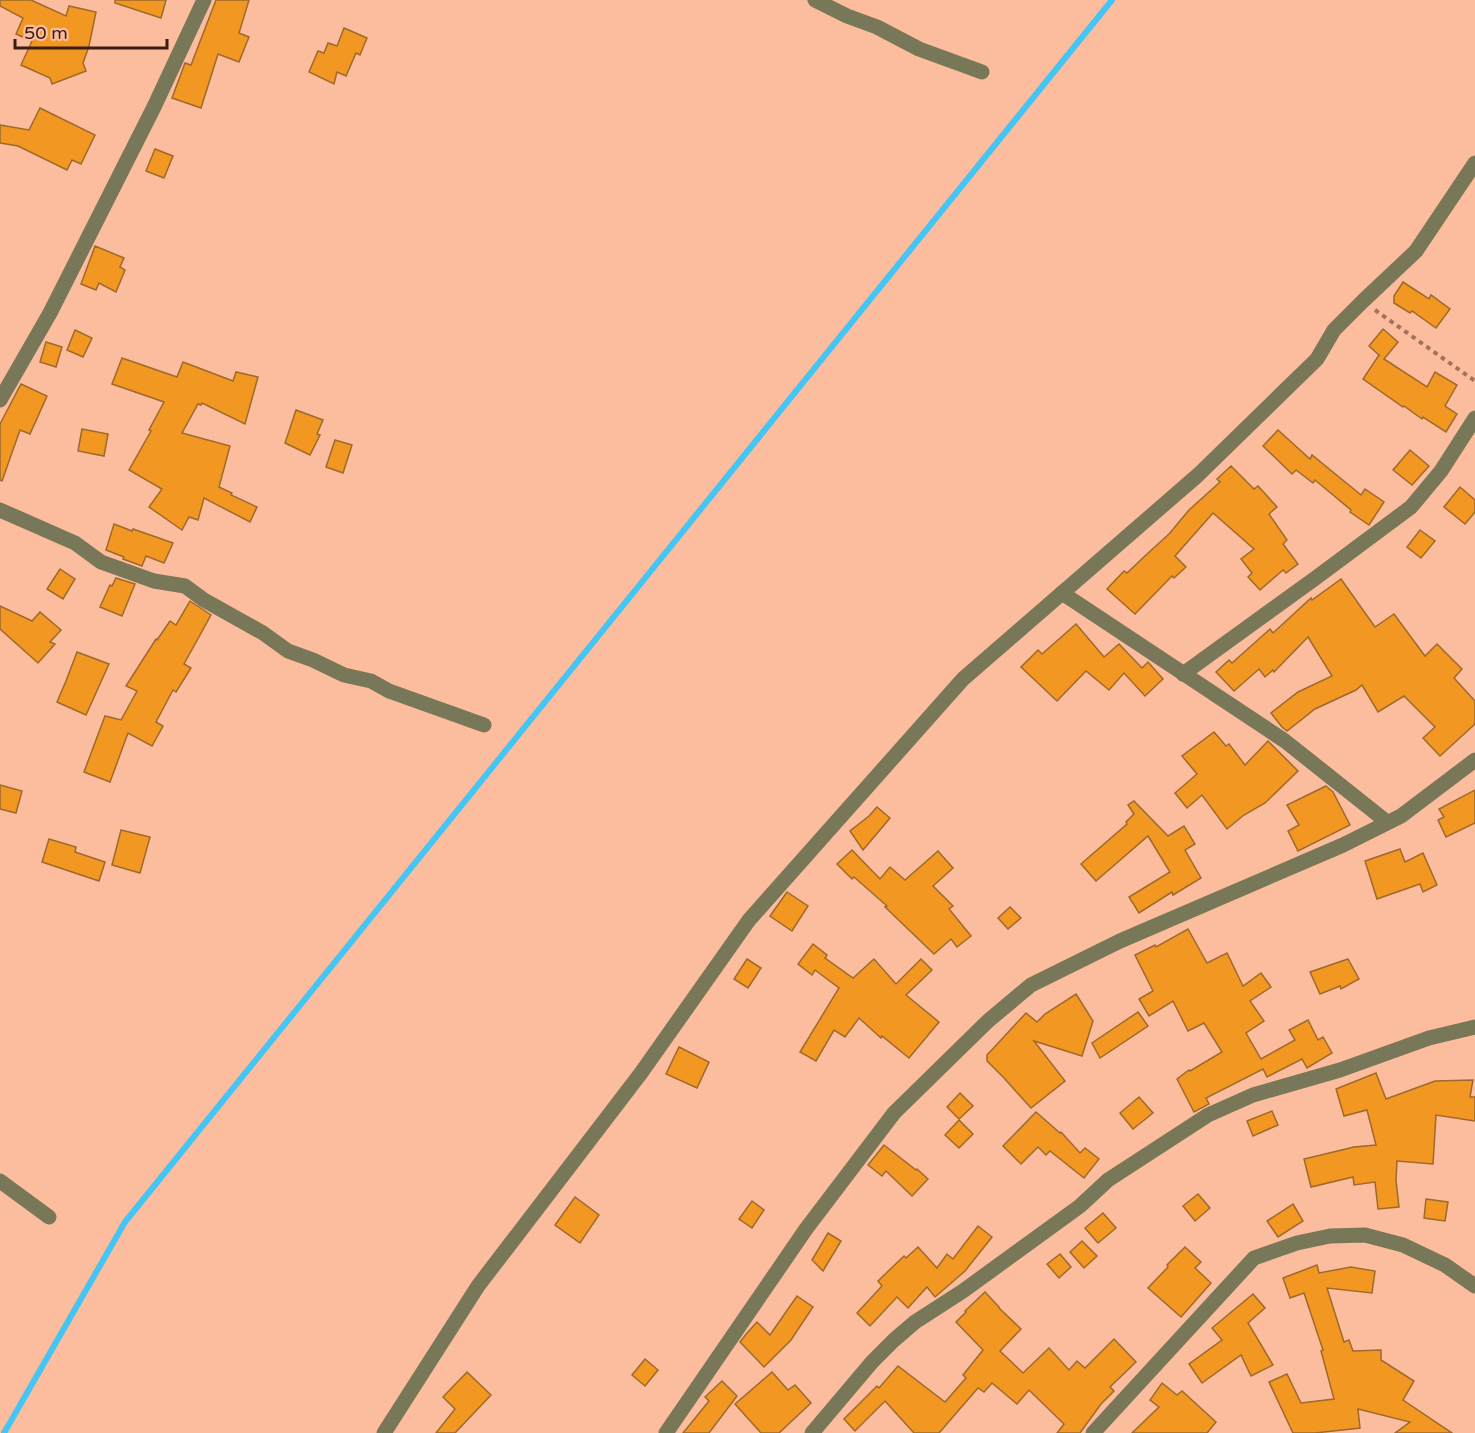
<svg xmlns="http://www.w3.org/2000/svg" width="1475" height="1433" viewBox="0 0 1475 1433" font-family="'Varela Round',sans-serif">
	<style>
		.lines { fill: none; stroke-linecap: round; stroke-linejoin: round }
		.stream { stroke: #45c5f3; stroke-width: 6 }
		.building { fill: #f19722; stroke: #9f692b; stroke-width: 1.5 }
		.path { stroke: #a2735c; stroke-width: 4; stroke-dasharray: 4.5 4.5; stroke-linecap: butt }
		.minor { stroke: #787757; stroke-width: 15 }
	</style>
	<rect width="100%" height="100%" fill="#fcbd9f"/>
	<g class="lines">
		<polyline class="stream" points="4,1433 125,1222 1112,0"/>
	</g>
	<g class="building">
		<polygon points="0,0 31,0 66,16 69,6 96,12 89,46 83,63 86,71 52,84 50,78 21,65 32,41 16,34 23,18 0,6"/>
		<polygon points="115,0 166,0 161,18 115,3"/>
		<polygon points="216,0 249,0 239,33 249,37 239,62 218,54 201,108 172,98 185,63 191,65"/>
		<polygon points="344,28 367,38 360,55 356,53 346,76 337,72 334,84 309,72 318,51 324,53 328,43 337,46"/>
		<polygon points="40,108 95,135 81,164 72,160 67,170 18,146 0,143 0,125 29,130"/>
		<polygon points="155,149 173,156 164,178 146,171"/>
		<polygon points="95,246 124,258 120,267 125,270 116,292 99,283 96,290 81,284"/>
		<polygon points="1403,282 1429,299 1431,295 1450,309 1436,328 1412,311 1410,313 1394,303 1394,296"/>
		<polygon points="1383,329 1398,342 1384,359 1427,387 1435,372 1457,385 1445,406 1457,414 1446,432 1423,417 1422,419 1404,406 1403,407 1363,379 1379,355 1380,356 1369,346"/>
		<polygon points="75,330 92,338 83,357 67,350"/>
		<polygon points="46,342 62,347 56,367 40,362"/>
		<polygon points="122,358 177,377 183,362 233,381 236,372 258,377 245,424 202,403 201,405 198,404 182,433 230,446 219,487 232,493 231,495 257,507 250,522 204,498 198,520 189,517 182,530 149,507 162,489 129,470 151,431 149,430 164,402 112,384"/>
		<polygon points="21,384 47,396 30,434 20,430 2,481 0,480 0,424"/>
		<polygon points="296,410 323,420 317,434 320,435 310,455 285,443"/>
		<polygon points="82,429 108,434 104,456 78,451"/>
		<polygon points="1278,430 1310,459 1312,455 1361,495 1365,489 1384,502 1369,525 1350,512 1351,510 1315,480 1313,483 1296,470 1292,474 1263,446"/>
		<polygon points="335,440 352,445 343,473 326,467"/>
		<polygon points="1410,450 1429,466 1412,485 1393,470"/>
		<polygon points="1231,466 1254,489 1258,486 1277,507 1269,514 1287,540 1283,544 1298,564 1286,573 1283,570 1260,590 1248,577 1252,573 1241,559 1254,549 1213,513 1175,556 1186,567 1174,578 1172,576 1135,614 1107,589 1124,571 1127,573 1146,555 1169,534 1189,510 1220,482 1217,479"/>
		<polygon points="1460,487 1475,500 1475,512 1465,524 1444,507"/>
		<polygon points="114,524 132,531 133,529 173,543 164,563 146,556 142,566 123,559 124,557 106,550"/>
		<polygon points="1420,530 1435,541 1421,558 1407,547"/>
		<polygon points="60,569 75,579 63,599 47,589"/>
		<polygon points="116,578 135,584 122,616 100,607 110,585 112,586"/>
		<polygon points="1341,579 1375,627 1394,614 1425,656 1437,644 1462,669 1454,678 1475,701 1475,724 1440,756 1423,738 1435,727 1404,696 1378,712 1362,685 1356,690 1315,709 1287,731 1282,727 1271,713 1298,692 1332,676 1308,637 1274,672 1273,670 1265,677 1259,669 1234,691 1216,672 1229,660 1232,663 1270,629 1273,633 1311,598 1312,600"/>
		<polygon points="190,601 211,615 184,664 191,668 176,692 173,690 156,722 163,726 152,746 128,733 110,782 84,772 105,716 121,720 137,691 126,686 156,639 157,640 170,621 176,625"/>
		<polygon points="0,606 32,621 40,612 61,630 50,642 55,644 38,663 0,629"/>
		<polygon points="1076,624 1104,657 1119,644 1142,668 1148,662 1163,679 1145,696 1124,673 1109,690 1086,671 1057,701 1021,667 1038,650 1042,654"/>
		<polygon points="77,652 109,664 86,715 57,702 66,681"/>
		<polygon points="1214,732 1226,746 1229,744 1245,765 1268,741 1298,771 1265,803 1244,815 1227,829 1202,795 1187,808 1175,793 1197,774 1182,756"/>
		<polygon points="0,785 22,791 16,813 0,809"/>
		<polygon points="1326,786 1333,792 1350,825 1298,851 1288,831 1299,825 1287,805"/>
		<polygon points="1475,790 1475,823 1446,837 1438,820 1444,817 1439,809"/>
		<polygon points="1134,801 1168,836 1184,826 1195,844 1185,850 1201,878 1173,895 1172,892 1139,913 1129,897 1170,872 1148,836 1096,881 1081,864 1127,824 1126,822 1134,814 1128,805"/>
		<polygon points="877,807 890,818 863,850 850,831 869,816"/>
		<polygon points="121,830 150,837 140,873 112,865"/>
		<polygon points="49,839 76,847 75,852 105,862 99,881 42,862"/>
		<polygon points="1400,849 1405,862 1423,853 1437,885 1423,892 1420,884 1377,899 1365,861"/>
		<polygon points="852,850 880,879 890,867 905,880 938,851 953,868 933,886 953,906 949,909 971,936 957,947 951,939 934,954 885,907 887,906 854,877 852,879 837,864"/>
		<polygon points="787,892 808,906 792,931 770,916"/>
		<polygon points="1010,907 1021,918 1008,929 998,918"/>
		<polygon points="1188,929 1207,963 1227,953 1243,986 1261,973 1271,987 1250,1001 1264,1021 1246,1033 1261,1059 1295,1040 1289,1030 1308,1020 1318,1040 1323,1037 1332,1053 1307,1068 1302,1059 1267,1077 1263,1069 1206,1098 1209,1104 1194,1112 1177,1079 1189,1070 1190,1071 1222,1052 1204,1023 1188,1031 1173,1001 1149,1016 1139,999 1153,991 1135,955 1155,945 1156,947"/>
		<polygon points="813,944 827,955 825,958 853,978 874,959 896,984 921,959 932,970 906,995 939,1022 909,1058 882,1036 881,1038 859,1018 845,1037 834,1030 816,1061 800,1052 839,988 815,970 812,975 798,964"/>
		<polygon points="747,959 761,968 748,988 734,979"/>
		<polygon points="1348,959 1359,979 1341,989 1340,986 1320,994 1310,972"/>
		<polygon points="1076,994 1093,1021 1082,1056 1034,1041 1065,1081 1031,1108 1004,1078 987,1061 987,1055 1026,1013 1037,1022 1045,1014"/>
		<polygon points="1138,1012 1148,1026 1100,1058 1092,1043"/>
		<polygon points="679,1047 709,1062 697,1088 666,1074"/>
		<polygon points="1376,1073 1386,1099 1435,1081 1473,1080 1470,1097 1475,1097 1475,1121 1436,1115 1433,1164 1397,1161 1396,1180 1399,1207 1378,1209 1375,1182 1354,1185 1353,1177 1311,1187 1304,1159 1354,1147 1376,1145 1367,1110 1344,1116 1336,1089"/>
		<polygon points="960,1093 973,1106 959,1119 947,1107"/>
		<polygon points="1139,1097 1153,1113 1133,1129 1120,1113"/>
		<polygon points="1272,1111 1278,1125 1253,1136 1247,1121"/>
		<polygon points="1036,1112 1060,1133 1061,1132 1080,1153 1085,1148 1099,1159 1084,1178 1050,1151 1046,1155 1038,1147 1021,1164 1003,1146"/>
		<polygon points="959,1120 973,1134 959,1148 945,1135"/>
		<polygon points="884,1145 916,1170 917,1169 928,1179 912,1196 886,1171 882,1176 868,1165"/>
		<polygon points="1198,1194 1210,1208 1195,1221 1183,1206"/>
		<polygon points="575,1197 599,1215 580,1243 555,1225"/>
		<polygon points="1426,1199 1448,1202 1445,1221 1424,1218"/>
		<polygon points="752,1201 764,1210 752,1228 739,1219"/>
		<polygon points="1293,1204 1303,1221 1278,1237 1267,1221"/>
		<polygon points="1103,1213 1116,1228 1098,1243 1085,1228"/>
		<polygon points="978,1226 992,1237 965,1271 935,1297 927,1287 908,1308 897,1297 870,1326 857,1313 882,1286 878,1281 904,1256 906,1258 918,1247 937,1268 947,1254 953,1259"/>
		<polygon points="828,1233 841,1241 823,1271 812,1260"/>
		<polygon points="1082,1241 1097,1256 1084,1268 1070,1252"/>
		<polygon points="1185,1247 1201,1262 1195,1268 1211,1283 1181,1317 1148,1288 1168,1267 1167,1265"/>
		<polygon points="1060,1254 1071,1267 1059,1278 1047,1264"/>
		<polygon points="1317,1265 1319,1273 1351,1267 1375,1271 1372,1293 1327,1288 1344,1342 1349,1340 1353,1351 1381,1350 1381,1360 1414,1381 1403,1400 1452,1433 1395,1433 1410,1422 1358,1409 1360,1428 1315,1433 1293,1433 1269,1382 1287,1374 1301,1403 1334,1399 1321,1351 1323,1350 1304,1293 1290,1298 1283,1278"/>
		<polygon points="985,1292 999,1307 999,1308 1021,1329 1000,1351 1023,1373 1049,1348 1069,1370 1077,1361 1085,1368 1114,1339 1136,1362 1110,1387 1114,1391 1101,1404 1080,1433 1057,1433 1064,1424 1029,1390 1017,1404 992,1383 984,1392 978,1388 939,1433 914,1433 885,1401 855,1431 844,1419 877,1386 879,1388 898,1366 945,1402 966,1378 963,1375 983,1350 956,1322 966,1312 965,1311"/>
		<polygon points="1253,1294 1265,1308 1248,1323 1273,1365 1251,1376 1241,1355 1202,1383 1189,1364 1222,1340 1212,1328"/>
		<polygon points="797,1296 813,1307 791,1340 764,1367 740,1342 747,1333 757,1322 770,1335"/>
		<polygon points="645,1359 658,1370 645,1386 632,1375"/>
		<polygon points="467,1372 491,1395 455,1433 436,1433 455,1409 443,1397"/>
		<polygon points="772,1372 788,1390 795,1385 811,1403 779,1433 761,1433 735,1404"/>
		<polygon points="722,1381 737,1396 709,1433 683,1433 709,1401 705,1397"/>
		<polygon points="1162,1383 1177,1395 1182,1391 1216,1422 1207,1433 1132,1433 1159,1407 1150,1400"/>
	</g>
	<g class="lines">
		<polyline class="path" points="1375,310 1475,381"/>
		<g class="minor">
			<polyline points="815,0 847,16 877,27 919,49 982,72"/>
			<polyline points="0,400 50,313 154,107 204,0"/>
			<polyline points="0,510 75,543 101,562 154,581 185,586 204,600 263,633 288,651 313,660 344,675 371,681 389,691 484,725"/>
			<polyline points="1062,593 1285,741 1387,822"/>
			<polyline points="1183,674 1317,577 1411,507 1441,471 1475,418"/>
			<polyline points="0,1181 49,1217"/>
			<polyline points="384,1433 478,1286 641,1073 749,920 963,679 1198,475 1317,359 1334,330 1363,301 1416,251 1475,163"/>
			<polyline points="666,1433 806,1229 894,1113 988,1021 1031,985 1120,941 1343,845 1401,816 1475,760"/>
			<polyline points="812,1433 872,1362 894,1340 915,1322 963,1291 1080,1206 1108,1180 1208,1115 1253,1095 1340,1070 1429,1038 1475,1027"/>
			<polyline points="1093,1433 1254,1258 1297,1243 1330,1236 1365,1235 1403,1245 1445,1265 1475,1286"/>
		</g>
	</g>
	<path d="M15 39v9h152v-9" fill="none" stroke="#3b1e0f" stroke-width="3"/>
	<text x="24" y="39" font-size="18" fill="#3b1e0f" stroke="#fcbd9f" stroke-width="4.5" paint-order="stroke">50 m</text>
</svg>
